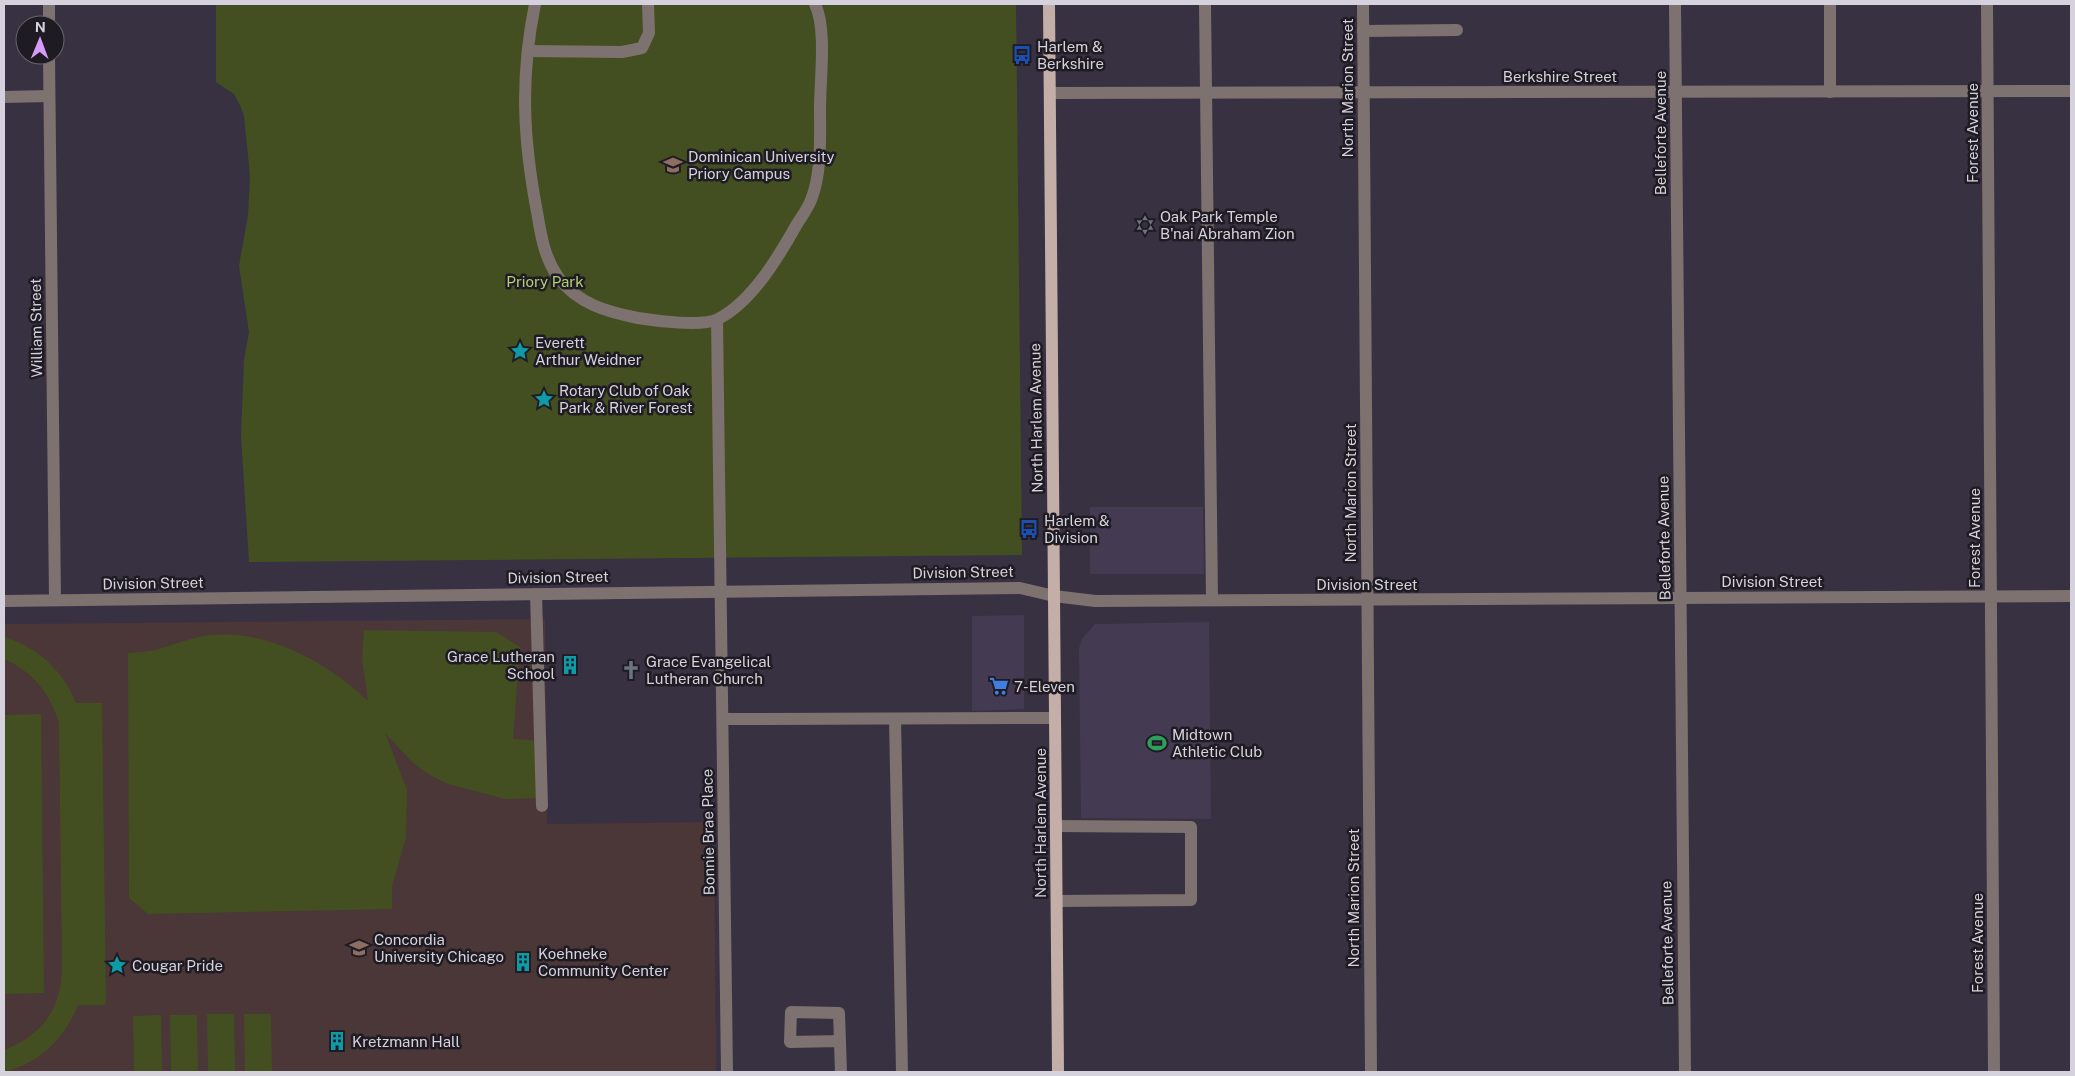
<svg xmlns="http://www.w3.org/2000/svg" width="2075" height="1076" viewBox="0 0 2075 1076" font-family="'Public Sans',sans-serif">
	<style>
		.built { fill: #443a52 }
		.education { fill: #4b3638 }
		.green { fill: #434f21 }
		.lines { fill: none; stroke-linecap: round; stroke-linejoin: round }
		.minor { stroke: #7d726f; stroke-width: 12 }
		.major { stroke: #c4afa8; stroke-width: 12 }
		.labels { text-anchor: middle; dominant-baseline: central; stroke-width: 5; stroke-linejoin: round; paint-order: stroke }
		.poi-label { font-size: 15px; fill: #d6d2dd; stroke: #1e1b23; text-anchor: start }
		.street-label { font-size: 15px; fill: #d6d2dd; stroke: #1e1b23 }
		.park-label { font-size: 15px; fill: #b5cd79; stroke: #1e1b23 }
	</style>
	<rect width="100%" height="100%" fill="#383142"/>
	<g class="built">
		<polygon points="1090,507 1203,507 1204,574 1090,574"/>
		<polygon points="1024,615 1024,709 972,711 972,616"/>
		<polygon points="1209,622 1211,819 1081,818 1079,648 1082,639 1095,624"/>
	</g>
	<polygon class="education" points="545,619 547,824 714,822 716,1072 4,1072 4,624"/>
	<g class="green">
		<polygon points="216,4 1016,4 1022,555 249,562 241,435 244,360 249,332 239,266 248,215 250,176 244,116 240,105 234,94 216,82"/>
		<path d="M 364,630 L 496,632 L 520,647 L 513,739 L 532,740 L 540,746 L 540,798 L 505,799 L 448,784 L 430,775 L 413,763 L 385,733 L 407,790 L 406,837 L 392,886 L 392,909 L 148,914 L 129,898 L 128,653 C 137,652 146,652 155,650 C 170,646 184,640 199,637 C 261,625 325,660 368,701 L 362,658 Z"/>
		<path d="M 4,637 C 37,647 63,670 76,703 L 102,703 L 106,1001 L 104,1005 L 78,1005 C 64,1039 40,1063 4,1072 L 4,1050 C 42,1035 61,1010 62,968 L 59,723 C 50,693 33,672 4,659 Z"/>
		<polygon points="41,714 44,993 4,994 4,715"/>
		<polygon points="207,1014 234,1014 235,1072 208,1072"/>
		<polygon points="244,1014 271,1014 272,1072 245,1072"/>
		<polygon points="161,1015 162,1072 134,1072 133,1016"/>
		<polygon points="170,1015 197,1015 198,1072 171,1072"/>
	</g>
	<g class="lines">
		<g class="minor">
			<polyline points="49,4 49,25"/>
			<path d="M 535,4 C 520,78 523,138 537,212 C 541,235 544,257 558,277 C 578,304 607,312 638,318 C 656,321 703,327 718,319 C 752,302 779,256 797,224 C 802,216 808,208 811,200 C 822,173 820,136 820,108 C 820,79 827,29 815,4"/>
			<polyline points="1205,4 1212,600"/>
			<polyline points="1363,4 1371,1072"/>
			<polyline points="1675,4 1685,1072"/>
			<polyline points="1830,4 1830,92"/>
			<polyline points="1987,4 1994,1072"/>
			<polyline points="1363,31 1457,30"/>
			<polyline points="528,51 622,52 642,48 649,33 648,4"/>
			<polyline points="49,55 55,600"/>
			<polyline points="1050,93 2071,91"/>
			<polyline points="4,97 49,96"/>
			<polyline points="717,320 727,1072"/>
			<polyline points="536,594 542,806"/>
			<polyline points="4,601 1020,588 1054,596 1095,601 2071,596"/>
			<polyline points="723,719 1055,718"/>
			<polyline points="895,719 902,1072"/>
			<polyline points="1056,826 1191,827 1191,900 1057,901"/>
			<polyline points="840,1041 790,1042 791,1012 839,1013 841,1072"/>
		</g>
		<polyline class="major" points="1049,4 1058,1072"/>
	</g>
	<defs>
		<g id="bus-bare" transform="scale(1.5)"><path d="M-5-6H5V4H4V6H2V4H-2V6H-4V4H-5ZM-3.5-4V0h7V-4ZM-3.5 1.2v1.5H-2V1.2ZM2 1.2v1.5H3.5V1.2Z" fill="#1a4fb4" stroke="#1e1b23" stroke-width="2.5" paint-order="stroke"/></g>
		<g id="university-bare" transform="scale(1.5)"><path d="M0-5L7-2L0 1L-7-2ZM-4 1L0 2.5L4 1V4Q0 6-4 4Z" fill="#8d6e63" stroke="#1e1b23" stroke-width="2.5" paint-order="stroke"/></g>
		<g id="synagogue-bare" transform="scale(1.5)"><path d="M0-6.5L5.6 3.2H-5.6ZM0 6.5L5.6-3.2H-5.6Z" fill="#6b7280" stroke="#1e1b23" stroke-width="2.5" paint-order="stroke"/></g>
		<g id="sight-bare" transform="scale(1.5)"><path d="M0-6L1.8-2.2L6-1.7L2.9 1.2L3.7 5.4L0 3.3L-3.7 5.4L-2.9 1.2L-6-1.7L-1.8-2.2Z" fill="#0f9aa8" stroke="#1e1b23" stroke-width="2.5" paint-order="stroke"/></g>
		<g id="building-bare" transform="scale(1.5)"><path d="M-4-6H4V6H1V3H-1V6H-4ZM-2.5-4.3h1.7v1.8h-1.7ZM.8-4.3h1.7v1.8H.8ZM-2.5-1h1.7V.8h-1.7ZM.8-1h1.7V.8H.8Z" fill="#0f9aa8" stroke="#1e1b23" stroke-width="2.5" paint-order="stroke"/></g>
		<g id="church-bare" transform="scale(1.5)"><path d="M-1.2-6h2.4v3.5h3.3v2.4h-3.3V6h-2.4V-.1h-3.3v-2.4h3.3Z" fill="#6b7280" stroke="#1e1b23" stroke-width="2.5" paint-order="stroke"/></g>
		<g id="supermarket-bare" transform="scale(1.5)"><path d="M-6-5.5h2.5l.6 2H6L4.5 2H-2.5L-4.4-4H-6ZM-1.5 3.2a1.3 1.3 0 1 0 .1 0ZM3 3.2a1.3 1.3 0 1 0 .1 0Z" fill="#3f7fe0" stroke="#1e1b23" stroke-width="2.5" paint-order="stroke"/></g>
		<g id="stadium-bare" transform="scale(1.5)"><path d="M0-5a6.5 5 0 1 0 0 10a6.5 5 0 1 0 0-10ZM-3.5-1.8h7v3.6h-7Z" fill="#2e9e5b" stroke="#1e1b23" stroke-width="2.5" paint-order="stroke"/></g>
	</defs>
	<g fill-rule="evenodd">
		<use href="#bus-bare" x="1022" y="55"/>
		<use href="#university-bare" x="673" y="165"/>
		<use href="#synagogue-bare" x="1145" y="225"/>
		<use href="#sight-bare" x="520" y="351"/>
		<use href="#sight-bare" x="544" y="399"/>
		<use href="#bus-bare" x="1029" y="529"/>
		<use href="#building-bare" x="570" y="665"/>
		<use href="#church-bare" x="631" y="670"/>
		<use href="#supermarket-bare" x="999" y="686"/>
		<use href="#stadium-bare" x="1157" y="743"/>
		<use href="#university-bare" x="359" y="948"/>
		<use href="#building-bare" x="523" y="962"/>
		<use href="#sight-bare" x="117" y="965"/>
		<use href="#building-bare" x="337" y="1041"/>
	</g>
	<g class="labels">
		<g class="poi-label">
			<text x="1037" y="46">Harlem &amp;<tspan x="1037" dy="17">Berkshire</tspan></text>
			<text x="688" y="156">Dominican University<tspan x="688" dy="17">Priory Campus</tspan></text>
			<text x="1160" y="216">Oak Park Temple<tspan x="1160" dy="17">B'nai Abraham Zion</tspan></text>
			<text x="535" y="342">Everett<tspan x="535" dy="17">Arthur Weidner</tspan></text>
			<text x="559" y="390">Rotary Club of Oak<tspan x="559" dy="17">Park &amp; River Forest</tspan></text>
			<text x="1044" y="520">Harlem &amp;<tspan x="1044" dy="17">Division</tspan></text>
			<text x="555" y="656" text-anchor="end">Grace Lutheran<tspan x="555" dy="17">School</tspan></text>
			<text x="646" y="661">Grace Evangelical<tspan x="646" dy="17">Lutheran Church</tspan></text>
			<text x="1014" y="686">7-Eleven</text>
			<text x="1172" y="734">Midtown<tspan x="1172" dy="17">Athletic Club</tspan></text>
			<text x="374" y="939">Concordia<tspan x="374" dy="17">University Chicago</tspan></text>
			<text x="538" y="953">Koehneke<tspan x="538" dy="17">Community Center</tspan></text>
			<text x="132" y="965">Cougar Pride</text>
			<text x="352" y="1041">Kretzmann Hall</text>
		</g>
		<g class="street-label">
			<text x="1560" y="76">Berkshire Street</text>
			<text transform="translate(1347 88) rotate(-90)">North Marion Street</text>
			<text transform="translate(1660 133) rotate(-90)">Belleforte Avenue</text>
			<text transform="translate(1972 133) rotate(-90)">Forest Avenue</text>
			<text transform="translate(36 328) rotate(-91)">William Street</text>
			<text transform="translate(1036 418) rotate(-91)">North Harlem Avenue</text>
			<text transform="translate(1350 493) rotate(-90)">North Marion Street</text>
			<text transform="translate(1664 538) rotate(-91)">Belleforte Avenue</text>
			<text transform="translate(1974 538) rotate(-90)">Forest Avenue</text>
			<text transform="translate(963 572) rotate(-1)">Division Street</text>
			<text transform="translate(558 577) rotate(-1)">Division Street</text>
			<text x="1772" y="581">Division Street</text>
			<text transform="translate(153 583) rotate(-1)">Division Street</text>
			<text x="1367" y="584">Division Street</text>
			<text transform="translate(1040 823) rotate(-90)">North Harlem Avenue</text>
			<text transform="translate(708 832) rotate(-91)">Bonnie Brae Place</text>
			<text transform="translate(1353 898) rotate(-90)">North Marion Street</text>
			<text transform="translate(1667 943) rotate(-91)">Belleforte Avenue</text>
			<text transform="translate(1977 943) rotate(-90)">Forest Avenue</text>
		</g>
		<g class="park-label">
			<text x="545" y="281">Priory Park</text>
		</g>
	</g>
	<rect width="2075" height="1076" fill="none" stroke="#d6d2dd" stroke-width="10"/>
	<g transform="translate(40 40) rotate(1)"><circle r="24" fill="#1e1b23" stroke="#68646d"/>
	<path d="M0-4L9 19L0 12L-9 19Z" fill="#d79bf9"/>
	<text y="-8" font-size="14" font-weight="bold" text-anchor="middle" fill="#d6d2dd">N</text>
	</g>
</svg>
